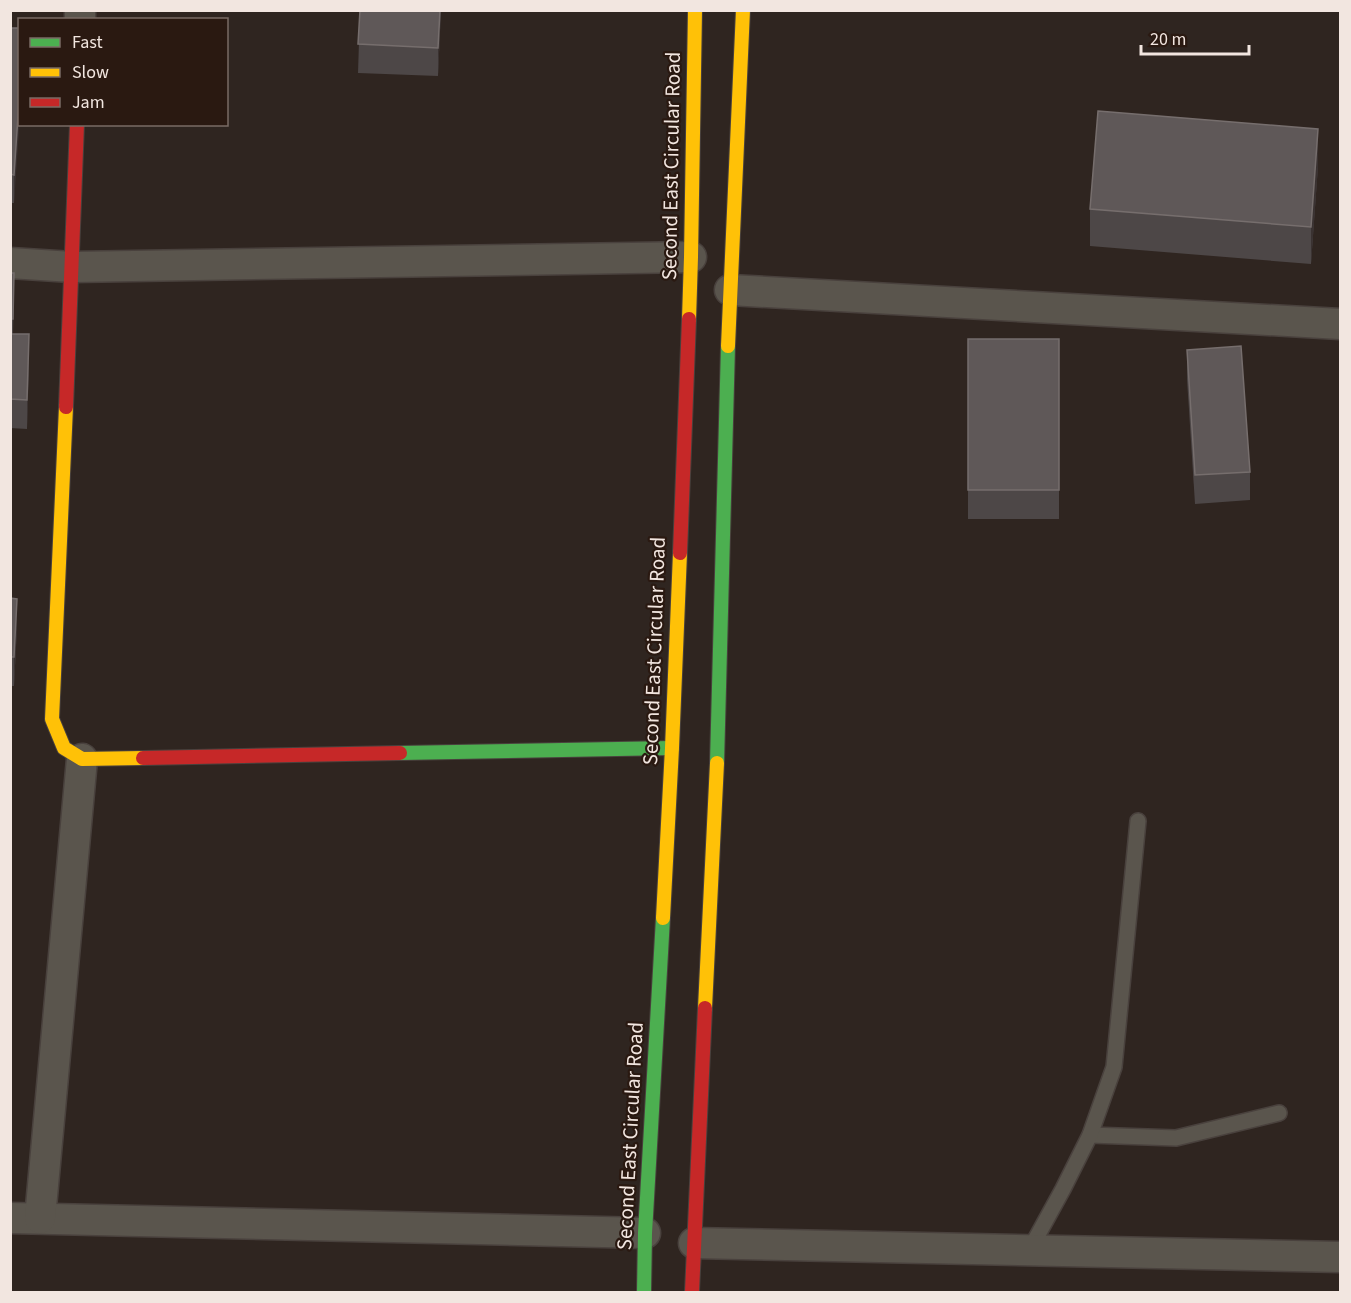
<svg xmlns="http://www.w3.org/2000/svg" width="1351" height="1303" viewBox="0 0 1351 1303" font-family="'Source Sans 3',sans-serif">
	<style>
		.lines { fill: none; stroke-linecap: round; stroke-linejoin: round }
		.lane-casing { stroke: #49413d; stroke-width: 18 }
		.street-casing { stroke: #49413d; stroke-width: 33 }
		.fast-casing { stroke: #49413d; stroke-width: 16 }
		.slow-casing { stroke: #49413d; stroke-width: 16 }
		.jam-casing { stroke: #49413d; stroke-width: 16 }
		.lane { stroke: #5a554d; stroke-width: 15 }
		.street { stroke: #5a554d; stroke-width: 30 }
		.fast { stroke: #4caf50; stroke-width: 14 }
		.slow { stroke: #ffc107; stroke-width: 14 }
		.jam { stroke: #c62828; stroke-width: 14 }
		.wall { fill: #4d4747 }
		.shaded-wall { fill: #3a3231 }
		.building { fill: #5f5858; stroke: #766e6d; stroke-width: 1.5 }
		.labels { text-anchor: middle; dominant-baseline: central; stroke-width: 4.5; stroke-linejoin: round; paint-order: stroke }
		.street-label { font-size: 21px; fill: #f2e6e0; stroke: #2a1911 }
	</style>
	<rect width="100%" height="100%" fill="#2f2520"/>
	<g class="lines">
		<g class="lane-casing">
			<g id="lane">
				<polyline points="1090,1135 1176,1138 1279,1113"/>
				<polyline points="1029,1251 1063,1189 1090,1135 1114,1067 1138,821"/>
			</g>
		</g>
		<g class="street-casing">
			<g id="street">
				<polyline points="80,20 80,10"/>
				<polyline points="10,263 72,267 691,257"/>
				<polyline points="730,290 1340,324"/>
				<polyline points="10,1218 645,1233"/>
				<polyline points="40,1218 82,759"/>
				<polyline points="694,1243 1340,1257"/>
			</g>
		</g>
		<g class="fast-casing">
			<g id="fast">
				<polyline points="400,753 672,748"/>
				<polyline points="717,763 728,346"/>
				<polyline points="644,1292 645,1233 663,918"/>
			</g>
		</g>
		<g class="slow-casing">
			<g id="slow">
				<polyline points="689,319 691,257 695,10"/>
				<polyline points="728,346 743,10"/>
				<polyline points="66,407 52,719 64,748 82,759 143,758"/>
				<polyline points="663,918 672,748 680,553"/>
				<polyline points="705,1008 717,763"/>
			</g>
		</g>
		<g class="jam-casing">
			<g id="jam">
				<polyline points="66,407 77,124"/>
				<polyline points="680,553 689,319"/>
				<polyline points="143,758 400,753"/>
				<polyline points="692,1292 705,1008"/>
			</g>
		</g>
		<use href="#lane" class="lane"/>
		<use href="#street" class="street"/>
		<use href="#fast" class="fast"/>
		<use href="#slow" class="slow"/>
		<use href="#jam" class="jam"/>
	</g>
	<g class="wall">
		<polygon points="360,10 441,10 438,76 358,73"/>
		<polygon points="10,28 20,28 14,203 10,203"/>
		<polygon points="1318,166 1311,264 1090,246 1090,209"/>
		<polygon points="10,273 14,293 13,334 29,363 27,429 10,428"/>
		<rect x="968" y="339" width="91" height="180"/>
		<polygon points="1187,350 1250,472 1250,500 1195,504 1187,379"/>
		<polygon points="10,598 17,627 14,686 10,686"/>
	</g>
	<g class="shaded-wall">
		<polygon points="440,10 441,10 438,76 438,48"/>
		<polygon points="20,87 20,116 14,203 14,175"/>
		<polygon points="1318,129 1318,166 1311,264 1311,227"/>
		<polygon points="29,334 29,363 27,429 27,400"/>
		<polygon points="17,599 17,627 14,686 14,657"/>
	</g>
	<g class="building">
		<polygon points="360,10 440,10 438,48 358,44"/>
		<polygon points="10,28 20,28 20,87 14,175 10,174"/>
		<polygon points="1098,111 1318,129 1311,227 1090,209"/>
		<polygon points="10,273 14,273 13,319 10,319"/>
		<polygon points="10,334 29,334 27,400 10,399"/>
		<rect x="968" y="339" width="91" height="151"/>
		<polygon points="1241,346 1250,472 1195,475 1187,350"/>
		<polygon points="10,598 17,599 14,657 10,657"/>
	</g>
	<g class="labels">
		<g class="street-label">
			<text transform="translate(671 166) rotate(-89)">Second East Circular Road</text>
			<text transform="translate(654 651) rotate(-88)">Second East Circular Road</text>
			<text transform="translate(630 1136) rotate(-87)">Second East Circular Road</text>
		</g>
	</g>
	<rect width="1351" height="1303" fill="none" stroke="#f2e6e0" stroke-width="24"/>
	<rect x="18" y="18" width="210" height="108" fill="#2a1911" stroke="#7a6b64" stroke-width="1.5"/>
	<rect x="30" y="38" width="30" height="9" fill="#4caf50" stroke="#7a6b64" stroke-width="1.5"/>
	<text x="72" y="48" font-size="18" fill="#f2e6e0">Fast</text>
	<rect x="30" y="68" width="30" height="9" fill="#ffc107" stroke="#7a6b64" stroke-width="1.5"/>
	<text x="72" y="78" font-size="18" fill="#f2e6e0">Slow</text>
	<rect x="30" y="98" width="30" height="9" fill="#c62828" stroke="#7a6b64" stroke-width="1.5"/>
	<text x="72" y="108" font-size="18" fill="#f2e6e0">Jam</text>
	<path d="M1141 45v9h108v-9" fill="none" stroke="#f2e6e0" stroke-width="3"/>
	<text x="1150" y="45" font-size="18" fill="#f2e6e0" stroke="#2a1911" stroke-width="4.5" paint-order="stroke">20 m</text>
</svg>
